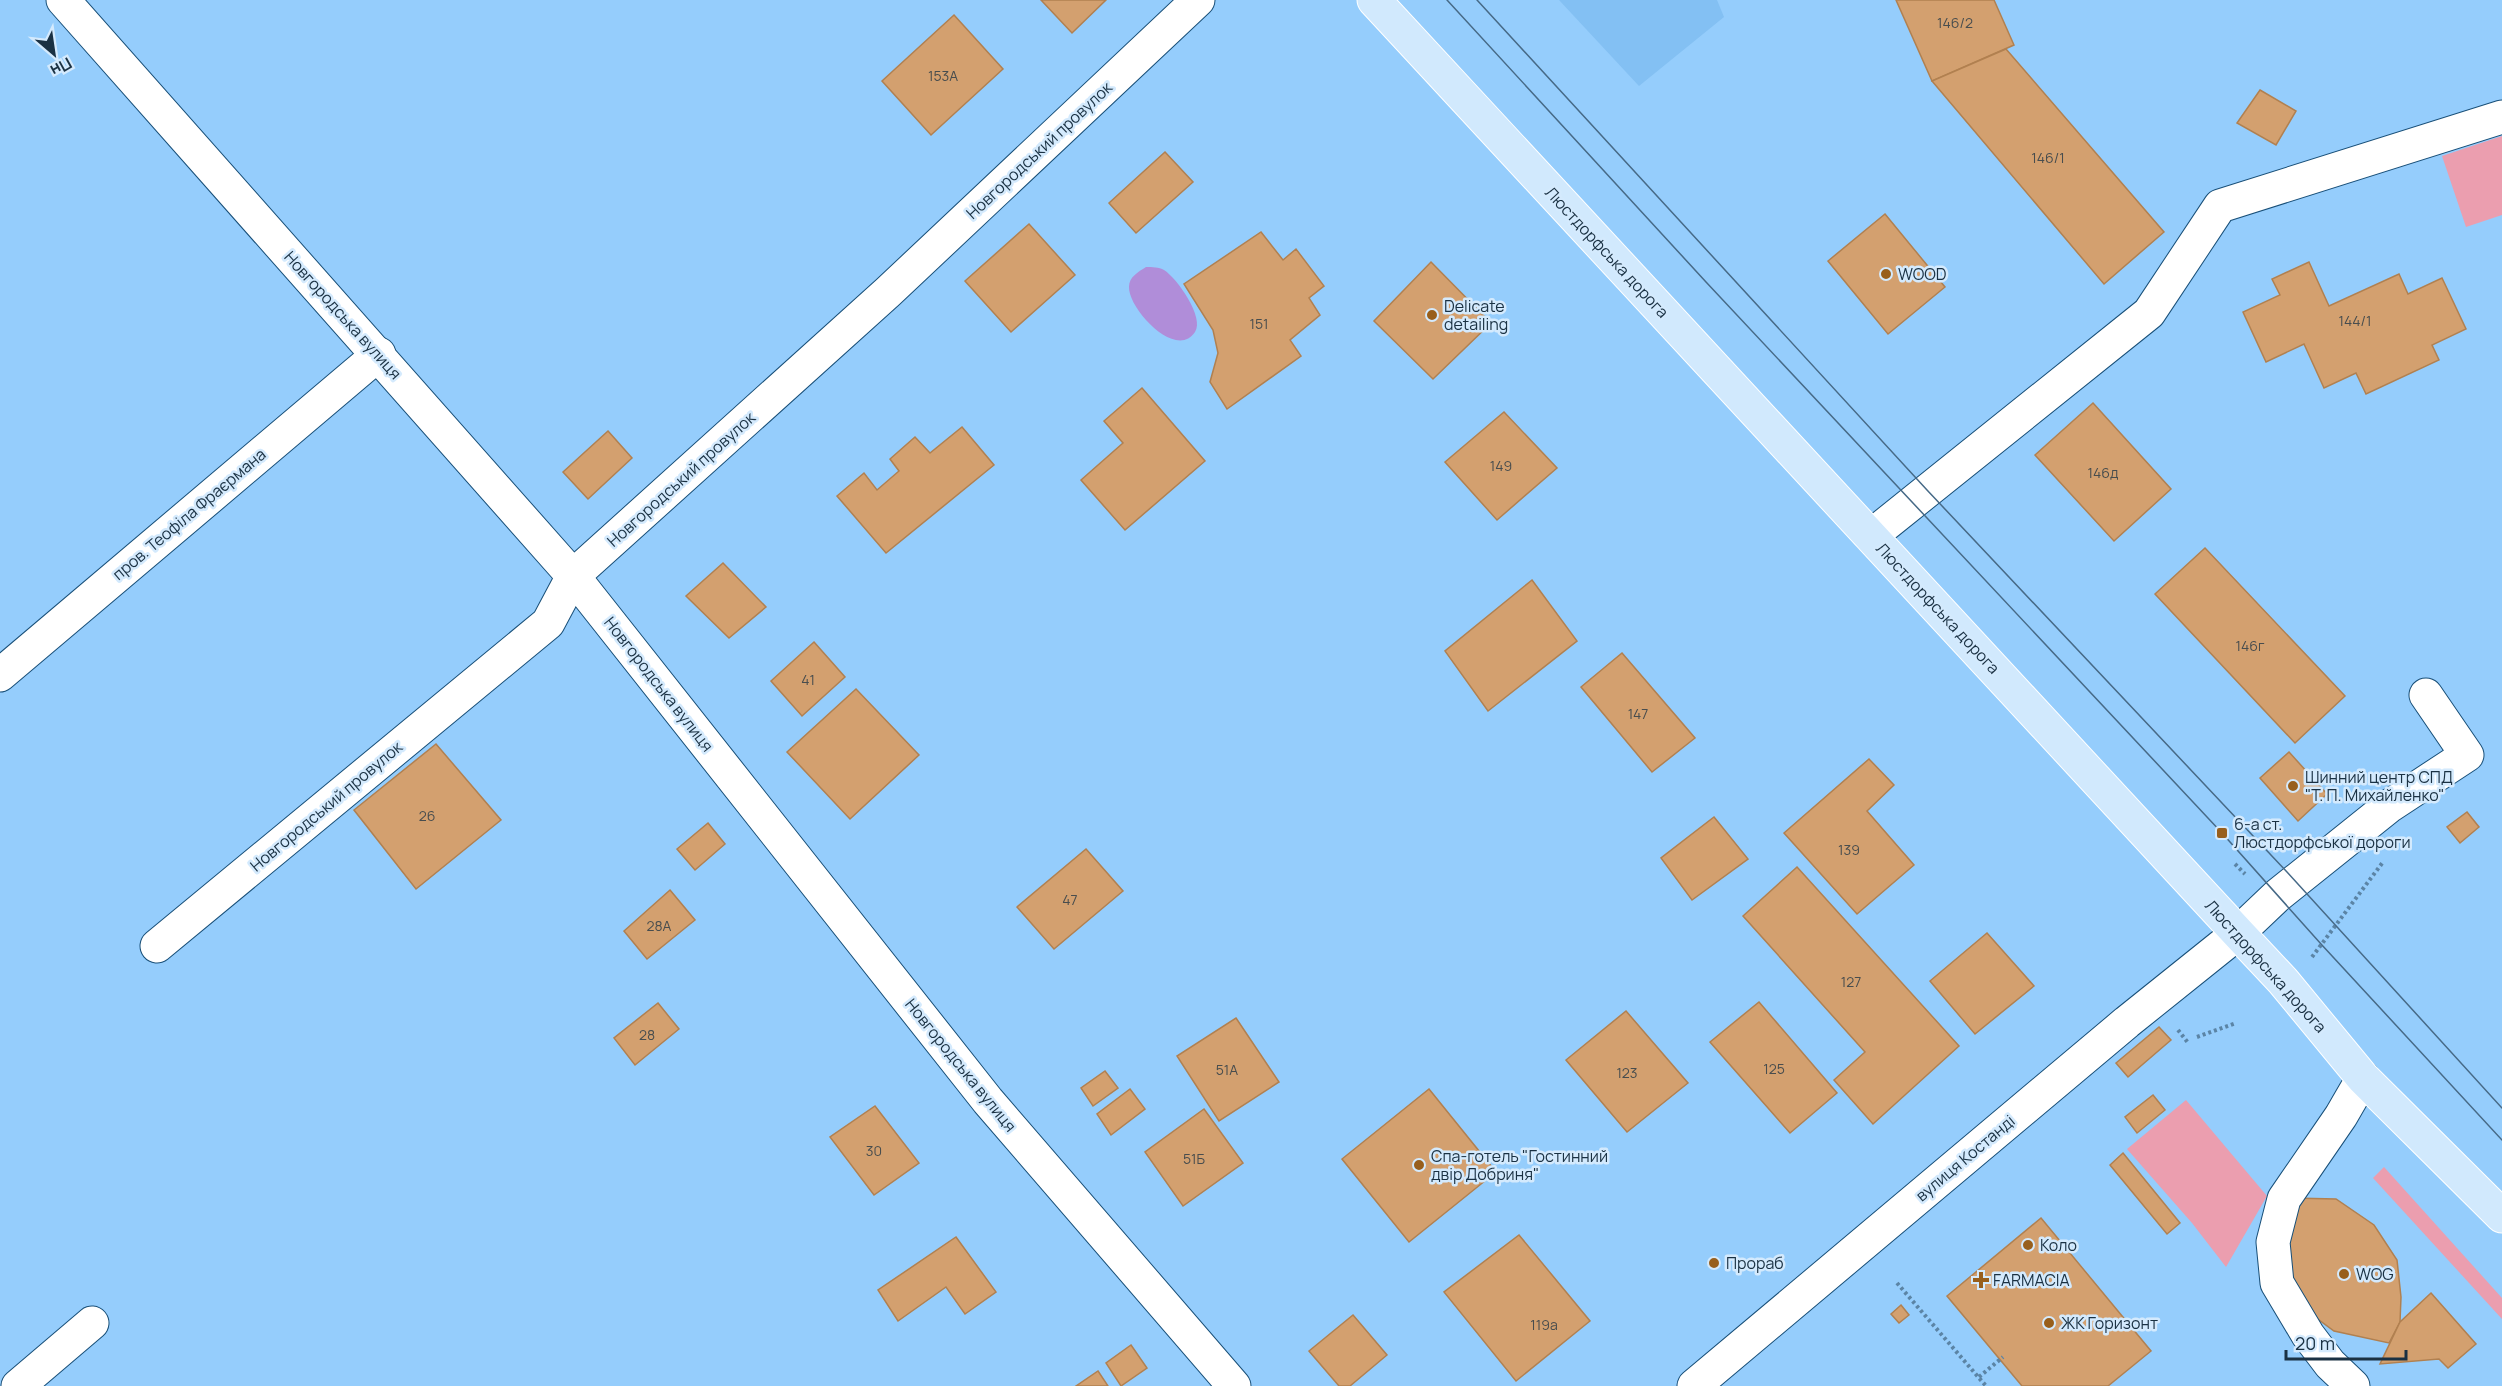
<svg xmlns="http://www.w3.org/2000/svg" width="2502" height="1386" viewBox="0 0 2502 1386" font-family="Manrope,sans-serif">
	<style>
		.built { fill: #83c0f3 }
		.green { fill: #eb9eaf }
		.water { fill: #b08dd9 }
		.building { fill: #d3a06f; stroke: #b18050; stroke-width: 1.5 }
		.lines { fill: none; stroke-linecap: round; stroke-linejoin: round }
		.minor-casing { stroke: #184f78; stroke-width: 35 }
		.major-casing { stroke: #fff; stroke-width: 35 }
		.path { stroke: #5b84a5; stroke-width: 4; stroke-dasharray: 3 3; stroke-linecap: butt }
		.minor { stroke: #fff; stroke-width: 33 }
		.major { stroke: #d1e9fd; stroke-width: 33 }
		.tram { stroke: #476a87; stroke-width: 1.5 }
		.poi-dot { fill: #985f1c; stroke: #d4eafd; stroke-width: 2 }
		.labels { text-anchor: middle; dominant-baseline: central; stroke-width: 5; stroke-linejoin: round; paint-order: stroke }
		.number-label { font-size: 14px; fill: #484d4e }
		.street-label { font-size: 16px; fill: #1a3143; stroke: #d4eafd }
		.poi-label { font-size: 16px; fill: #1a3143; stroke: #d4eafd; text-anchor: start }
	</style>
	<rect width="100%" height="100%" fill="#95cdfc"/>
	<polygon class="built" points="1559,0 1717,0 1724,17 1639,86"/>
	<g class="green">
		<polygon points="2502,136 2502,215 2466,227 2442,156"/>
		<polygon points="2186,1100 2267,1196 2226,1267 2192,1223 2127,1149"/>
		<polygon points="2384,1167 2502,1298 2502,1319 2373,1178"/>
	</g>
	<path class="water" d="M 1146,267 C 1152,267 1159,267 1164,270 C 1177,278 1205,318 1195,332 C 1176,361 1128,308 1129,287 C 1129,277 1138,272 1146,267 Z"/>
	<g class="building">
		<polygon points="1041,0 1106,0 1072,33"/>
		<polygon points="1896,0 1994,0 2014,45 1932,81"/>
		<polygon points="954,15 1003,69 931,135 882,81"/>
		<polygon points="2006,49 2164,232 2104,284 1932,81"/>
		<polygon points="2260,90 2296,111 2276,145 2237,123"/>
		<polygon points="1165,152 1193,182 1136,233 1109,203"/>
		<polygon points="1885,214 1945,287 1888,334 1828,261"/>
		<polygon points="1029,224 1075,275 1011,332 965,281"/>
		<polygon points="1261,232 1283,260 1296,249 1324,286 1309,298 1320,315 1290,340 1301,356 1227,409 1210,382 1218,353 1213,330 1184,284"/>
		<polygon points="1431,262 1491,323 1433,379 1374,321"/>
		<polygon points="2309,262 2329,306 2399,274 2408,294 2442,278 2466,329 2432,345 2439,360 2366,394 2356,373 2324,388 2304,344 2266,362 2243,312 2280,295 2272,279"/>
		<polygon points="1142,388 1205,461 1125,530 1081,480 1123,443 1104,421"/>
		<polygon points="2093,403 2171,489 2114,541 2035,455"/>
		<polygon points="1504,412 1557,468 1497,520 1445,462"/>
		<polygon points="962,427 994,465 886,553 837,496 864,473 877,490 899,471 890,459 915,437 930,453"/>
		<polygon points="608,431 632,458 588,499 563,472"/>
		<polygon points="2205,548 2345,696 2295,743 2155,594"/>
		<polygon points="723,563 766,607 729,638 686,596"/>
		<polygon points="1532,580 1577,641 1488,711 1445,651"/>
		<polygon points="814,642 845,677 802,716 771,681"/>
		<polygon points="1622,653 1695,738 1652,772 1581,687"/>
		<polygon points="856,689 919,755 850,819 787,752"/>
		<polygon points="436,744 501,820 416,889 354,810"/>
		<polygon points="2289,752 2327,794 2298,821 2260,778"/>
		<polygon points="1869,759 1894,785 1867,811 1914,865 1857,914 1784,833"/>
		<polygon points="2467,812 2479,827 2460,843 2447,827"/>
		<polygon points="1714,817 1748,859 1692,900 1661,858"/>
		<polygon points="708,823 725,844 695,870 677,849"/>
		<polygon points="1086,849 1123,891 1054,949 1017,907"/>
		<polygon points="1797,867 1959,1046 1873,1124 1834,1080 1865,1052 1743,916"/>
		<polygon points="670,890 695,920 647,959 624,931"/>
		<polygon points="1987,933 2034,986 1975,1034 1930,981"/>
		<polygon points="1759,1002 1837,1093 1790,1133 1710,1042"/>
		<polygon points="658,1003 679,1029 635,1065 614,1038"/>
		<polygon points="1626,1011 1688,1083 1627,1132 1566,1060"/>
		<polygon points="1236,1018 1279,1082 1219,1121 1177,1056"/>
		<polygon points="2159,1027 2171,1040 2128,1077 2116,1063"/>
		<polygon points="1105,1071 1118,1088 1093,1106 1081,1088"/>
		<polygon points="1130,1089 1145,1109 1111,1135 1097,1114"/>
		<polygon points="1429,1089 1496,1172 1409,1242 1342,1159"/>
		<polygon points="2153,1095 2165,1110 2137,1133 2125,1117"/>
		<polygon points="875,1106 919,1163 874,1195 830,1137"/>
		<polygon points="1204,1109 1243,1163 1183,1206 1145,1152"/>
		<polygon points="2123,1153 2180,1223 2167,1234 2110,1165"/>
		<polygon points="2291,1198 2336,1199 2374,1225 2397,1260 2401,1297 2400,1322 2389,1343 2334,1331 2307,1311 2282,1254"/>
		<polygon points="2041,1218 2151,1351 2108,1386 2022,1386 1947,1296"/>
		<polygon points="1519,1235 1590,1321 1516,1381 1444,1292"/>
		<polygon points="956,1237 996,1292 965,1314 946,1287 898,1321 878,1290"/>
		<polygon points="2431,1293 2476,1344 2448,1368 2439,1359 2380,1364 2400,1322"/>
		<polygon points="1901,1305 1909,1315 1899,1323 1891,1314"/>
		<polygon points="1353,1315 1387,1355 1350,1386 1339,1386 1309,1351"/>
		<polygon points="1131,1345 1147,1368 1121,1386 1106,1363"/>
		<polygon points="1098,1371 1108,1386 1076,1386"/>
	</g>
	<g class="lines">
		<g class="minor-casing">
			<g id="minor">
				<polyline points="63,0 573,576 988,1101 1234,1386"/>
				<polyline points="1871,536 2149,313 2220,206 2502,117"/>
				<polyline points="0,675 379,354"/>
				<polyline points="157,946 548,623 573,576 888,292 1198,0"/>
				<polyline points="18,1386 92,1323"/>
				<polyline points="1694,1386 2127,1022 2238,933 2278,895 2388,807 2467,755 2426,695"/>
				<polyline points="2353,1386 2330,1364 2308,1335 2277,1283 2273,1242 2284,1199 2341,1116 2363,1078"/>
			</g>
		</g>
		<g class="major-casing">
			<polyline id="major" points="1374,0 2238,933 2283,981 2363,1078 2502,1216"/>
		</g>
		<g class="path">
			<polyline points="2235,864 2245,874"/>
			<polyline points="2312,957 2383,862"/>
			<polyline points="2178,1030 2189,1044"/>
			<polyline points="2197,1037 2236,1023"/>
			<polyline points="1897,1283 1986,1386"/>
			<polyline points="1979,1377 2003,1357"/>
		</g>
		<use href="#minor" class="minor"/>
		<use href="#major" class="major"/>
		<g class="tram">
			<polyline points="1447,0 1706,282 2222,833 2321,944 2502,1140"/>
			<polyline points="1477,0 1927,490 2287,872 2502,1108"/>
		</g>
	</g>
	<g class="poi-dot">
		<circle cx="1886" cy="274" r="6"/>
		<circle cx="1432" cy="315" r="6"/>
		<circle cx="2293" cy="786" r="6"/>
		<rect x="2216" y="827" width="12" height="12" rx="3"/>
		<circle cx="1419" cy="1165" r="6"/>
		<circle cx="2028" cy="1245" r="6"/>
		<circle cx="1714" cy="1263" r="6"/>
		<circle cx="2344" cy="1274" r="6"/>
		<path d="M1978 1271h6v6h6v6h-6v6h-6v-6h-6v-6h6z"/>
		<circle cx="2049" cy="1323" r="6"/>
	</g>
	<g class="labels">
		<g class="number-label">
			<text x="1955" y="22">146/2</text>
			<text x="943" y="75">153А</text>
			<text x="2048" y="157">146/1</text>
			<text x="2355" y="320">144/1</text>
			<text x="1259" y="323">151</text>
			<text x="1501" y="465">149</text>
			<text x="2103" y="472">146д</text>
			<text x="2250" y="645">146г</text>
			<text x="808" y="679">41</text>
			<text x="1638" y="713">147</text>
			<text x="427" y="815">26</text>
			<text x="1849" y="849">139</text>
			<text x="1070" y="899">47</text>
			<text x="659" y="925">28А</text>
			<text x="1851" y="981">127</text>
			<text x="647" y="1034">28</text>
			<text x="1774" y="1068">125</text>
			<text x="1227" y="1069">51А</text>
			<text x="1627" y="1072">123</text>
			<text x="874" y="1150">30</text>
			<text x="1194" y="1158">51Б</text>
			<text x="1544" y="1324">119а</text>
		</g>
		<g class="street-label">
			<text transform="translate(1039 150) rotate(-43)">Новгородський провулок</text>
			<text transform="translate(1607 252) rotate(47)">Люстдорфська дорога</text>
			<text transform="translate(343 315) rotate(48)">Новгородська вулиця</text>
			<text transform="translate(681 479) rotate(-42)">Новгородський провулок</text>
			<text transform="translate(189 514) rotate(-40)">пров. Теофіла Фраєрмана</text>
			<text transform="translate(1938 608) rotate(47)">Люстдорфська дорога</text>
			<text transform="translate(659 684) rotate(52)">Новгородська вулиця</text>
			<text transform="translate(326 806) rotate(-40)">Новгородський провулок</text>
			<text transform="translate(2266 966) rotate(48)">Люстдорфська дорога</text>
			<text transform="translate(961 1065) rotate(51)">Новгородська вулиця</text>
			<text transform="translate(1965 1158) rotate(-40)">вулиця Костанді</text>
		</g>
		<g class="poi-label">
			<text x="1898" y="274">WOOD</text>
			<text x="1444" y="306">Delicate<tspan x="1444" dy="18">detailing</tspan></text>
			<text x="2305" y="777">Шинний центр СПД<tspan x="2305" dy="18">"Т. П. Михайленко"</tspan></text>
			<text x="2234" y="824">6-а ст.<tspan x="2234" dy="18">Люстдорфської дороги</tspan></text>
			<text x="1431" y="1156">Спа-готель "Гостинний<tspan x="1431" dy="18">двір Добриня"</tspan></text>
			<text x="2040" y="1245">Коло</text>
			<text x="1726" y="1263">Прораб</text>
			<text x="2356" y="1274">WOG</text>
			<text x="1993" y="1280">FARMACIA</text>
			<text x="2061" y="1323">ЖК Горизонт</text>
		</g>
	</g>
	<g transform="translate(54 54) rotate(151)" stroke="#d4eafd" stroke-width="4.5" paint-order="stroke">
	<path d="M0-4.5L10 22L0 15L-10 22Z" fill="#1a3143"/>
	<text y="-9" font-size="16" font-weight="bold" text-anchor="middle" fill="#1a3143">Пн</text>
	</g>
	<path d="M2286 1350v9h120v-9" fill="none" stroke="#1a3143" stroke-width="3"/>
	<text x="2295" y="1350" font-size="18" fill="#1a3143" stroke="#d4eafd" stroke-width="4.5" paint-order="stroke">20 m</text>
</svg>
